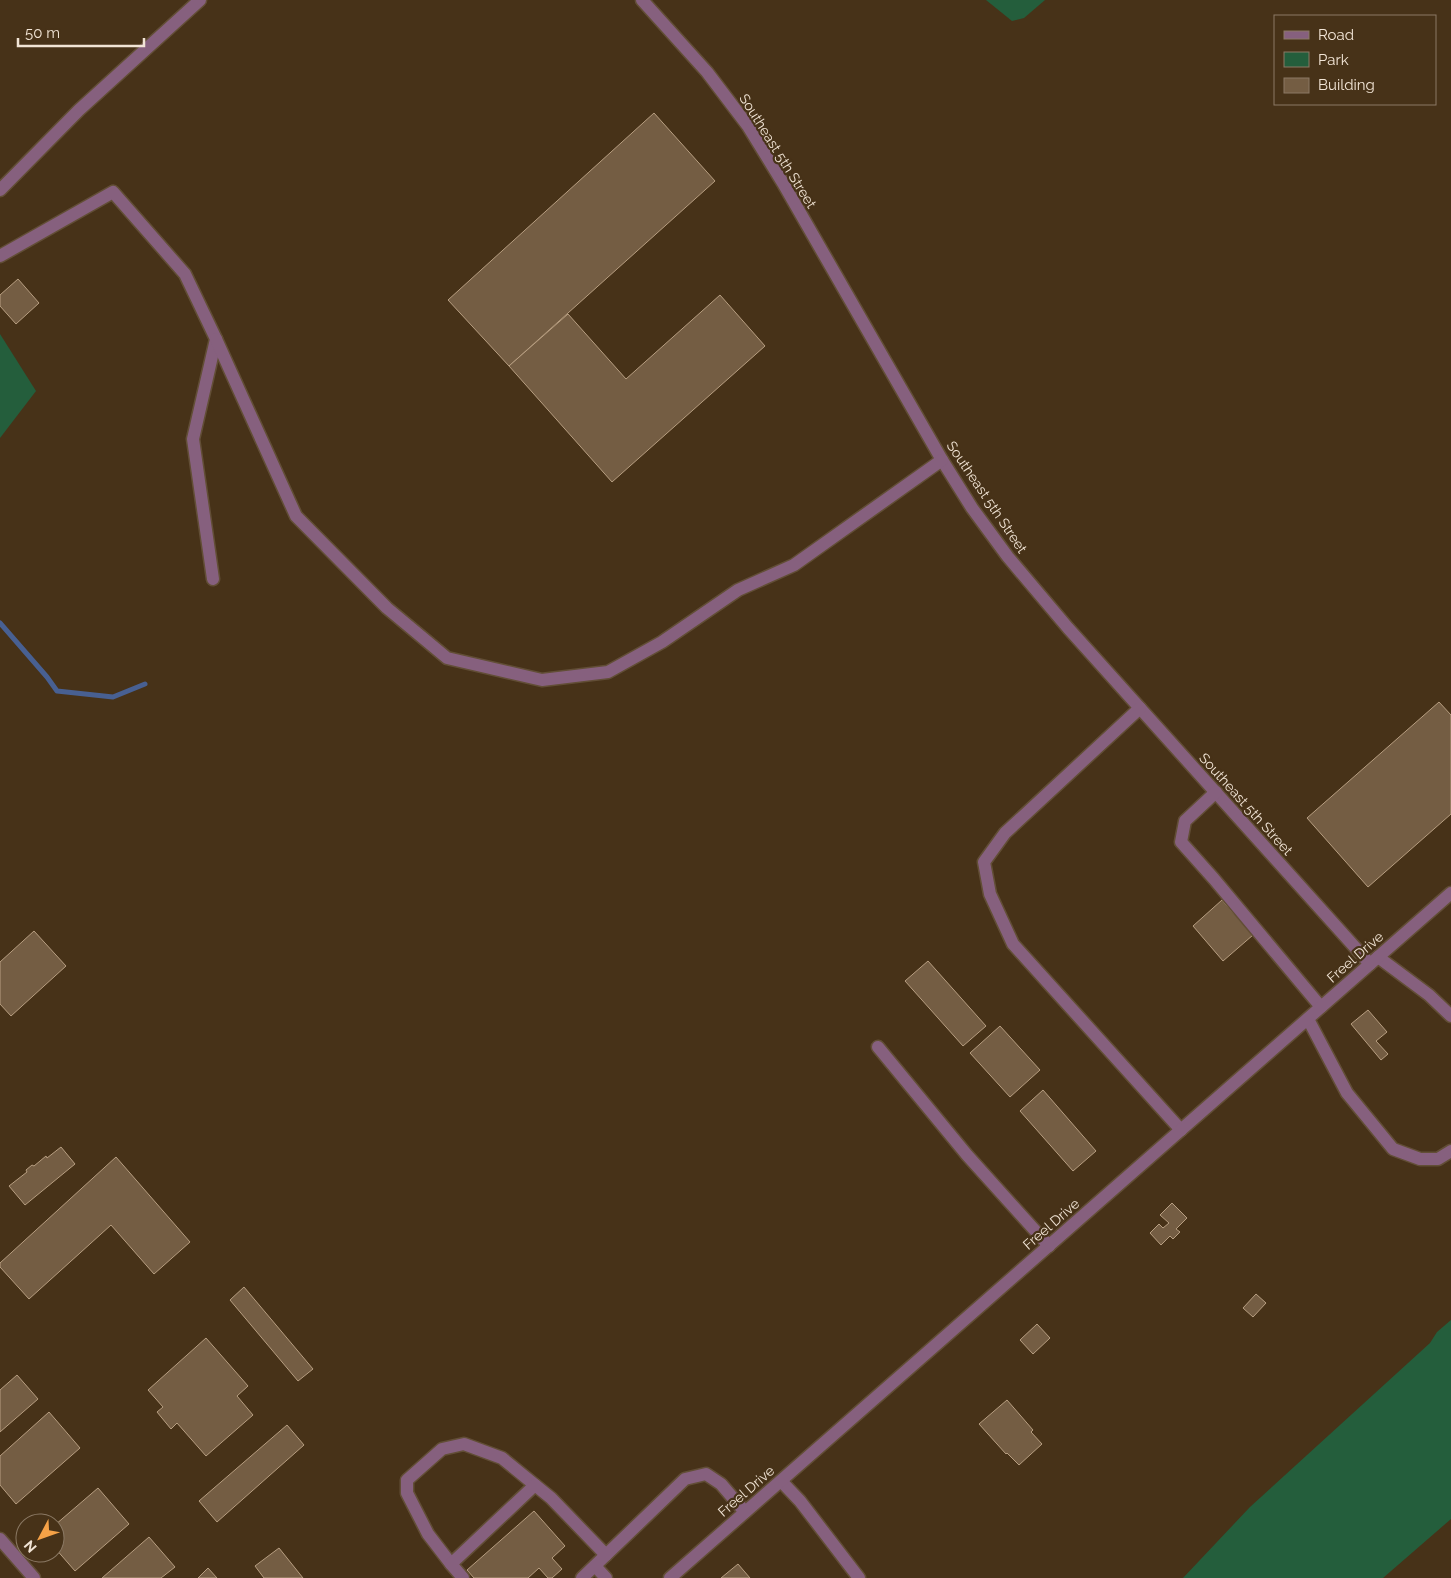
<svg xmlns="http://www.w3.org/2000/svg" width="1451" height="1578" viewBox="0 0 1451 1578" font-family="Raleway,sans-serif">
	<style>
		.green { fill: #245e3c }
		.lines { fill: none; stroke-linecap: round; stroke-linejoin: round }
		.stream { stroke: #486092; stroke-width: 5 }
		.building { fill: #745d43; stroke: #b79e81 }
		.minor-casing { stroke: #624e36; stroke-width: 15 }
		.minor { stroke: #86607e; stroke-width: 12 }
		.labels { text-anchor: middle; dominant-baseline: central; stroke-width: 4.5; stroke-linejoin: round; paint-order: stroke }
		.street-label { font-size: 14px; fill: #f1e4d5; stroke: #473218 }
	</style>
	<rect width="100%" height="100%" fill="#473218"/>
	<g class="green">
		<polygon points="986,0 1045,0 1024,18 1012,21"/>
		<polygon points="0,334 36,391 0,438"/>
		<polygon points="1451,1320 1451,1519 1383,1578 1183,1578 1250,1507 1430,1343 1437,1332"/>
	</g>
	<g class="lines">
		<polyline class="stream" points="0,623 47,677 57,691 113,697 145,684"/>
	</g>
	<g class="building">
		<polygon points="654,113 715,181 509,366 448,300"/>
		<polygon points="18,279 39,303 16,324 0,306 0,295"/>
		<polygon points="720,295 765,346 612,482 509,366 568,314 626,379"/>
		<polygon points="1439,702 1451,715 1451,814 1368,887 1307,818"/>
		<polygon points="1222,900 1253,935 1223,961 1193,926"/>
		<polygon points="34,931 66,966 11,1016 0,1004 0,962"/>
		<polygon points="928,961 986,1026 963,1046 905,981"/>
		<polygon points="1368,1010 1387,1032 1376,1041 1388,1054 1381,1060 1351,1024"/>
		<polygon points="1000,1026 1040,1070 1010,1097 970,1053"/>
		<polygon points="1043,1090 1096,1151 1073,1171 1020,1111"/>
		<polygon points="61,1147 75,1164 25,1205 9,1186 27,1172 26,1170 32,1165 34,1166 46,1156 47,1158"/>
		<polygon points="116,1157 190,1242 154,1274 111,1225 29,1299 0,1267 0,1263"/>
		<polygon points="1172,1203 1187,1218 1176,1229 1180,1232 1173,1239 1170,1236 1161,1245 1150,1233 1159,1224 1163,1228 1169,1223 1160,1215"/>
		<polygon points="244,1287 313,1369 298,1381 230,1300"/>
		<polygon points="1256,1294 1266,1303 1253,1317 1243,1308"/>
		<polygon points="1037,1324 1050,1338 1033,1354 1020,1340"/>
		<polygon points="206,1338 248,1386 237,1396 253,1415 206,1456 177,1423 171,1429 157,1412 163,1407 148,1390"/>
		<polygon points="17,1375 38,1399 0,1432 0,1390"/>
		<polygon points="1007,1400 1033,1430 1031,1432 1042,1444 1019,1465 1007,1453 1006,1454 979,1424"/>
		<polygon points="49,1412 80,1448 16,1504 0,1485 0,1456"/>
		<polygon points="287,1425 304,1445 217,1522 199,1501"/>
		<polygon points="98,1488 129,1524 75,1571 55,1548 55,1525"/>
		<polygon points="534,1511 565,1546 552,1558 562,1569 552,1578 548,1578 539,1568 528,1578 474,1578 467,1570"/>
		<polygon points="149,1537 175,1567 161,1578 102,1578"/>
		<polygon points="279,1548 303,1578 264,1578 255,1566"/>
		<polygon points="738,1564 750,1578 721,1578"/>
		<polygon points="208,1568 217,1578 198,1578"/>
	</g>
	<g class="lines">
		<g class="minor-casing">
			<g id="minor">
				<polyline points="642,0 707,72 748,126 783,183 942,460 972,508 1008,557 1068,628 1370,964"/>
				<polyline points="0,190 79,110 200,0"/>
				<polyline points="0,256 113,192 185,274 216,339 193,439 213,579"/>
				<polyline points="216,339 296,516 387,608 447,658 542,680 608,672 662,642 738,590 794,565 942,460"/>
				<polyline points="1140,708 1005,833 984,862 990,894 1013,944 1181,1130"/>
				<polyline points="1216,792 1185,821 1181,842 1214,879 1321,1007"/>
				<polyline points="1378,957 1429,995 1451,1016"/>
				<polyline points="1308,1019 1347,1093 1393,1149 1420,1159 1438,1159 1451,1151"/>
				<polyline points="878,1047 967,1155 1049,1246"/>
				<polyline points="781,1481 800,1501 859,1578"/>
				<polyline points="0,1539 34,1578"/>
				<polyline points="451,1564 428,1534 407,1493 407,1480 442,1449 464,1444 502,1458 535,1485"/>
				<polyline points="595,1566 606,1578"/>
				<polyline points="463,1578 451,1564 535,1485 551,1498 606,1555"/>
				<polyline points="582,1578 685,1479 706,1474 721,1484 745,1512"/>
				<polyline points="670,1578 1451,893"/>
			</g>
		</g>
		<use href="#minor" class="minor"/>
	</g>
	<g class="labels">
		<g class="street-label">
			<text transform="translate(778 151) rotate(58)">Southeast 5th Street</text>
			<text transform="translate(987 497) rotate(56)">Southeast 5th Street</text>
			<text transform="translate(1246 804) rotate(48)">Southeast 5th Street</text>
			<text transform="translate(1355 957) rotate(-41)">Freel Drive</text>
			<text transform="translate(1051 1224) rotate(-41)">Freel Drive</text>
			<text transform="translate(746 1491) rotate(-41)">Freel Drive</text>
		</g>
	</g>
	<rect x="1274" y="15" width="162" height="90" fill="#473218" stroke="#8b7964"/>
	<rect x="1284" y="31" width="25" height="8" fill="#86607e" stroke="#8b7964"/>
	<text x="1318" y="40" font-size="15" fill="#f1e4d5">Road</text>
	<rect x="1284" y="52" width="25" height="15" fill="#245e3c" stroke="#8b7964"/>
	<text x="1318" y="65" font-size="15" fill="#f1e4d5">Park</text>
	<rect x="1284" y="78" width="25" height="15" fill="#745d43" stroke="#8b7964"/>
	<text x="1318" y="90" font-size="15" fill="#f1e4d5">Building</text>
	<g transform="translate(40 1538) rotate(229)"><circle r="24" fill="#473218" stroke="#8b7964"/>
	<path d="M0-4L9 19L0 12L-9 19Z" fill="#f6a247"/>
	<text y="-8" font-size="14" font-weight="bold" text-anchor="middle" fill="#f1e4d5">N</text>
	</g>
	<path d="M18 38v8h126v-8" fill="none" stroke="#f1e4d5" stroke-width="2.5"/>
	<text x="25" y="38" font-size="15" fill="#f1e4d5" stroke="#473218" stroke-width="4" paint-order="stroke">50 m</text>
</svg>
